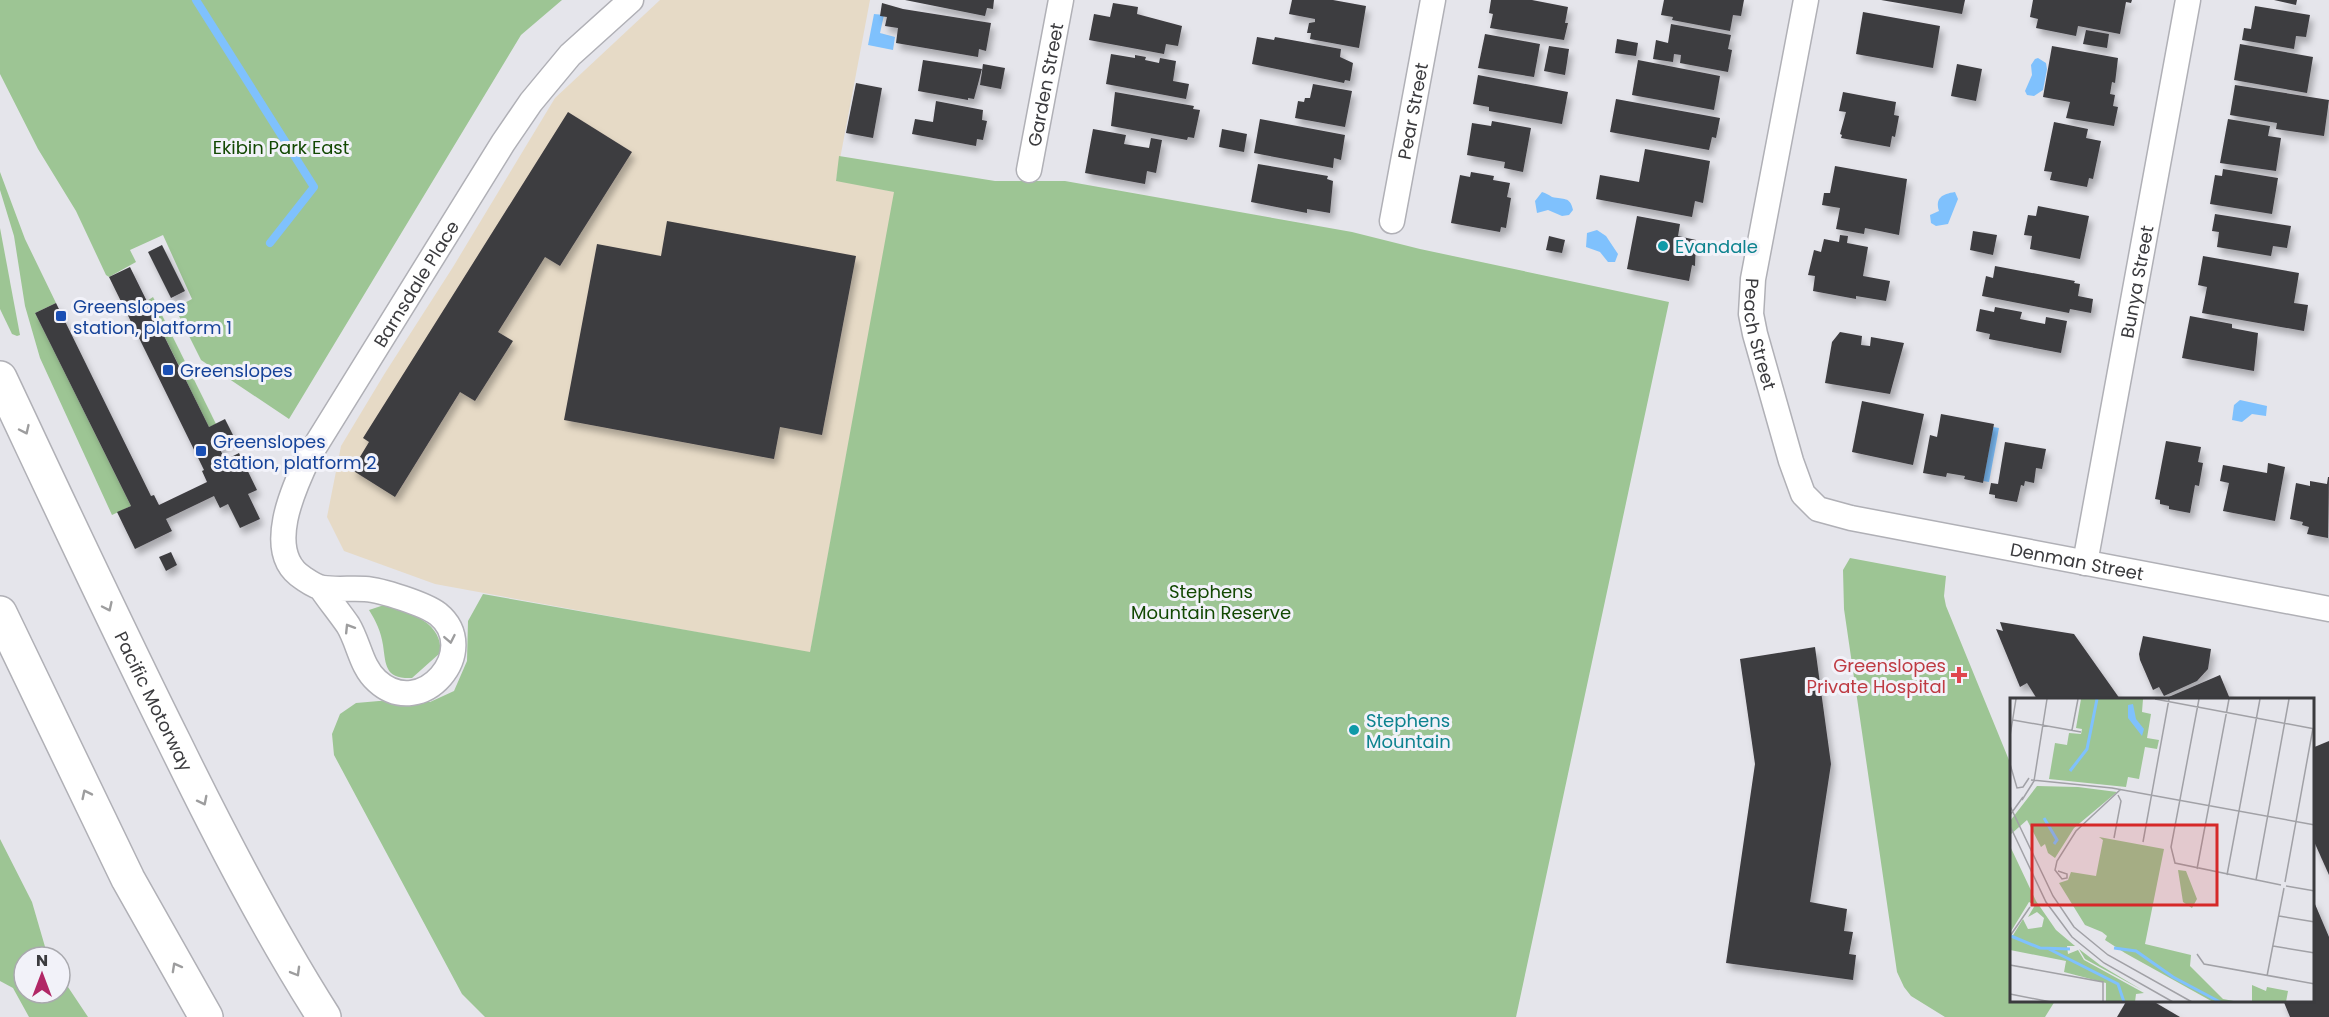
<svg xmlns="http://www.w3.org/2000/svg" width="2329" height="1017" viewBox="0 0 2329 1017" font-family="Poppins,sans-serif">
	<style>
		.industrial { fill: #e6dac6 }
		.green { fill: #9dc594 }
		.water { fill: #7fc1fd }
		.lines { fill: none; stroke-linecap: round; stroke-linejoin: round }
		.stream { stroke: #7fc1fd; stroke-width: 8 }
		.building { fill: #3e3c40; filter: url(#shadow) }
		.street-casing { stroke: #b0b0b6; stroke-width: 27 }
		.highway-casing { stroke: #b0b0b6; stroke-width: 36 }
		.street { stroke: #fff; stroke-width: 24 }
		.highway { stroke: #fff; stroke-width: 33 }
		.oneway { stroke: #9d9d9e }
		.culture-dot { fill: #0f9aa8; stroke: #f2f2f9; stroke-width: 2 }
		.transit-dot { fill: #1a4fb4; stroke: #f2f2f9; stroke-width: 2 }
		.health-dot { fill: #e0444e; stroke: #f2f2f9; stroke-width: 2 }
		.labels { text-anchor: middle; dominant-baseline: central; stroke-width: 6; stroke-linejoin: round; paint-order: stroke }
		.street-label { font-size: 18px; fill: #3b3b3e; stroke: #f2f2f9 }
		.park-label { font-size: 18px; fill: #124802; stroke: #f2f2f9 }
		.culture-label { font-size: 18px; fill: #0d838f; stroke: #f2f2f9; text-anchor: start }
		.transit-label { font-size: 18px; fill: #164399; stroke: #f2f2f9; text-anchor: start }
		.health-label { font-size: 18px; fill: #be3a42; stroke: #f2f2f9; text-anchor: end }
		.inset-river { fill: none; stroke: #7fc1fd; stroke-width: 3 }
		.inset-road { fill: none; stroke: #a1a1a6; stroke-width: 1.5 }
		.view { fill: #d62828; fill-opacity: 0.15; stroke: #d62828; stroke-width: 3 }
		.inset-edge { fill: none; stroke: #3b3b3e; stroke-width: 3 }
	</style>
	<defs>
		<filter id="shadow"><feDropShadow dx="3.5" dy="6" stdDeviation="3" flood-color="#0004"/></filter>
	</defs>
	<rect width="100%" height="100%" fill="#e5e5eb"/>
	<polygon class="industrial" points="660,0 870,0 836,180 895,192 810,653 435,584 344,551 327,517 341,446 385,373 453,267 555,98"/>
	<g class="green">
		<polygon points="0,0 562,0 521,35 289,419 201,360 175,308 192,299 163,235 130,250 136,262 109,277 106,275 76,211 38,149 0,74"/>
		<polygon points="839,156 995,181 1065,181 1352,232 1420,249 1669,302 1516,1017 485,1017 462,994 334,755 332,734 340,714 356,703 379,701 430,702 454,691 467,661 468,621 483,594 810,652 894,192 836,181"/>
		<polygon points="0,172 25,239 56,303 35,313 131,506 112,515 40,358 25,306 14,236 0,190"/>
		<polygon points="0,228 20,335 17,336 12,334 0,309"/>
		<polygon points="153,297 216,424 209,427 147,301"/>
		<polygon points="1850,558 1946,576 1944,596 1946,606 2011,765 2011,1000 2055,1001 2045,1017 1945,1017 1911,996 1904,987 1897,972 1844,609 1843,570"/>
		<path d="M 387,604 C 410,612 444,624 440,653 L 412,678 C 385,679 386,666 383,645 C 381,632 376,621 369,610 Z"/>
		<polygon points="0,839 32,902 48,957 24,957 24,993 60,993 60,975 88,1017 29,1017 13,988 0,981"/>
	</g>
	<g class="water">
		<polygon points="874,14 884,15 880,33 895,37 893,50 868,45"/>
		<polygon points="2038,58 2046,63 2047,69 2043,90 2034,96 2027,95 2025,91 2032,75 2031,65 2035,59"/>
		<path d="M 1542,192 C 1546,193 1549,195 1552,197 C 1564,200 1570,196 1573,210 L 1569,215 L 1562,216 L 1548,210 L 1537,213 L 1535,201 Z"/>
		<path d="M 1955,192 L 1958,199 L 1948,224 L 1936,226 L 1931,223 L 1930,215 L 1939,211 C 1935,198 1942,194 1955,192 Z"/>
		<polygon points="1597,230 1606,236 1618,254 1615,262 1608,262 1600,252 1586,247 1587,233"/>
		<polygon points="2240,400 2267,406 2266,416 2252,414 2242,422 2232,420 2234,405"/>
		<polygon points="1993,427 1999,428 1989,482 1983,481"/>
	</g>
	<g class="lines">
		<polyline class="stream" points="196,0 314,187 270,243"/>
	</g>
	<g class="building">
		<polygon points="905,0 994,0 993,9 987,8 985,16"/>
		<polygon points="1292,0 1333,0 1366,6 1359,48 1310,39 1311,33 1307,33 1309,23 1315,22 1315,19 1289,14"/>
		<polygon points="1491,0 1532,0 1568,7 1565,23 1568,23 1564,40 1490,28 1493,14 1489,13"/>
		<polygon points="1664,0 1744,0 1741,16 1733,15 1730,31 1672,20 1673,17 1661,15"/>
		<polygon points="1881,0 1965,0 1962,14"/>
		<polygon points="2033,0 2132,0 2131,3 2126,2 2120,34 2078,26 2076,36 2036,28 2038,19 2030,17"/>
		<polygon points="2274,0 2297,0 2296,5"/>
		<polygon points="882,3 903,9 991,23 986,51 979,49 978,57 896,43 898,28 885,26 887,17 880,16"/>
		<polygon points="1113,3 1138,7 1137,14 1182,26 1178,46 1166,44 1164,54 1089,40 1094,14 1110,17"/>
		<polygon points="2255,6 2310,15 2306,37 2296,36 2294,49 2242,40 2244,28 2251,29"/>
		<polygon points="1863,12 1940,26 1933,68 1856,54"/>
		<polygon points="1671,24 1731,35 1728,49 1732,50 1728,72 1680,63 1681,55 1674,54 1673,62 1653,59 1656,40 1668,43"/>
		<polygon points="2086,30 2109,34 2107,48 2083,44"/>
		<polygon points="1485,34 1540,44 1534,77 1478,68"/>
		<polygon points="1257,37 1274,40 1275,37 1341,49 1340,57 1353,63 1350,81 1345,80 1344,83 1252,64"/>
		<polygon points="1617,39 1638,43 1636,56 1615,53"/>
		<polygon points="2240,44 2313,57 2307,93 2234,80"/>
		<polygon points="1549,46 1569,49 1565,75 1544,71"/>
		<polygon points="2052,46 2118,58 2115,83 2112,82 2110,94 2115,95 2113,106 2118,107 2114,126 2066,118 2070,102 2043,97"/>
		<polygon points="1111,54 1135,58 1135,55 1146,57 1145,60 1159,63 1160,58 1176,61 1173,81 1189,84 1186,99 1106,84"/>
		<polygon points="923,60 982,69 974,99 968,98 968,100 918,91"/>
		<polygon points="1638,60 1720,76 1714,110 1632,95"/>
		<polygon points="983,64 1005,68 1001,89 980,85"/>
		<polygon points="1957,64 1982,69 1976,101 1951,96"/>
		<polygon points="1478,75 1568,92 1562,124 1489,111 1489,107 1473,104"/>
		<polygon points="856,83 882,88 873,138 846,133"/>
		<polygon points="1313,84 1352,91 1345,127 1295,118 1298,101 1304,102 1305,98 1310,98"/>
		<polygon points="2235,85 2329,100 2324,136 2276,129 2277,123 2230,115"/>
		<polygon points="1115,92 1194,106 1193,109 1200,110 1194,138 1188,137 1187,140 1111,126"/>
		<polygon points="1843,92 1896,102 1894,115 1899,116 1895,137 1892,136 1890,147 1841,138 1842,135 1840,134 1846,112 1839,111"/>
		<polygon points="1616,99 1720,118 1716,138 1712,137 1709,150 1610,132"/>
		<polygon points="936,101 983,110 982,120 987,121 983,140 977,139 976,146 912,134 915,119 933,122"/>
		<polygon points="568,112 632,152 560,266 545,257 498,332 513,341 475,401 460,392 395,497 352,470 369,442 363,438"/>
		<polygon points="1260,119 1345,135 1341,160 1334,158 1333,168 1254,153"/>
		<polygon points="2228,119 2270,126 2268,136 2281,138 2276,171 2220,163"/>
		<polygon points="1492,121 1531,128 1523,172 1504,168 1505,162 1467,155 1472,123 1491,126"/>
		<polygon points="2054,122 2088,129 2086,138 2101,141 2093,179 2089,178 2087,187 2050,180 2052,172 2044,171"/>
		<polygon points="1093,129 1126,135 1124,144 1149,148 1151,138 1162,140 1156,173 1147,171 1145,184 1085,173"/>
		<polygon points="1222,129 1247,134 1244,152 1219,147"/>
		<polygon points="1645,149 1710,161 1703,203 1695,201 1692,217 1596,199 1600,175 1639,182"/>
		<polygon points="1258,164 1328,176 1327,179 1333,181 1330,213 1307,209 1307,213 1251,202"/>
		<polygon points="1835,166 1907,179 1899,235 1865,228 1864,234 1836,229 1840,208 1822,205 1824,193 1830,193"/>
		<polygon points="2223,169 2278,178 2272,214 2210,204 2215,175 2222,176"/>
		<polygon points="1471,172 1494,176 1493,180 1510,183 1507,197 1511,198 1506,228 1501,227 1500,232 1451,223 1460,175 1470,177"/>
		<polygon points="2038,206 2089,216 2080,259 2030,249 2032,236 2024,235 2028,215 2036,216"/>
		<polygon points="2215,214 2291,226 2287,248 2273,246 2271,256 2217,247 2219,232 2212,231"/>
		<polygon points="1637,216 1680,224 1678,236 1696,240 1695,266 1692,265 1689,281 1627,269"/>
		<polygon points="667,221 856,256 822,435 780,427 774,459 564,420 597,244 661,256"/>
		<polygon points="1973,231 1997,235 1993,255 1970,250"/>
		<polygon points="1840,235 1848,236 1847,243 1868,247 1863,276 1890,281 1886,301 1856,296 1856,299 1813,291 1815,276 1808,275 1814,250 1821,252 1824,239 1839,242"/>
		<polygon points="1549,236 1565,240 1562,253 1546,250"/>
		<polygon points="162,245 185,291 171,298 148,252"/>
		<polygon points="2203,256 2299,273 2294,303 2308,305 2304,331 2202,313 2207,287 2198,285"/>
		<polygon points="1995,266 2075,281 2074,283 2080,284 2078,296 2093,299 2091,313 2070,309 2069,313 1982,296 1986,276 1993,278"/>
		<polygon points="130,267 209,427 225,419 235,439 219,447 225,460 239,453 257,490 248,494 260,519 240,528 228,504 220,508 214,496 166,519 172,531 135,549 117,512 131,506 35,313 56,303 151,496 154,495 159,505 207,482 202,471 204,470 109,277"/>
		<polygon points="1995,307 2022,312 2020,319 2045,324 2046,317 2067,321 2061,353 1989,339 1990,334 1976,331 1980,309 1994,312"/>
		<polygon points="2190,316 2232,324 2232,328 2258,333 2254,371 2182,358"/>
		<polygon points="1840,332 1862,336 1861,345 1870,346 1871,337 1904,343 1890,394 1825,383 1832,342"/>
		<polygon points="1862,401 1924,414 1913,465 1852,452"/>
		<polygon points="1941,414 1994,424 1983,483 1964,479 1965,476 1947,473 1946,477 1923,473 1930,435 1937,437"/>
		<polygon points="2166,441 2201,447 2198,462 2203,463 2199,486 2195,485 2190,513 2169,509 2169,506 2160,504 2160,500 2155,499"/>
		<polygon points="2005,442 2046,449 2042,469 2036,468 2034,483 2025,481 2024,486 2021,485 2017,502 1995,498 1995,495 1989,494 1991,483 1998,484"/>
		<polygon points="2268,463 2285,467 2275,521 2223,511 2229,483 2220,481 2223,465 2267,473"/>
		<polygon points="2328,477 2329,477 2328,538 2307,534 2309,527 2302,525 2303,522 2290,519 2296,483 2310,486 2310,481 2327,484"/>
		<polygon points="171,552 177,565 166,571 159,557"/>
		<polygon points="2000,622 2074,634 2120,699 2037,699 2027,683 2020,687 1996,629 2003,631"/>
		<polygon points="2143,636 2211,649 2208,669 2197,681 2164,696 2159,687 2153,690 2140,660 2139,654"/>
		<polygon points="1815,647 1831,764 1810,902 1847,909 1844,931 1853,932 1849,954 1856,955 1853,980 1726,963 1755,764 1740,659"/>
		<polygon points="2220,675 2230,699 2164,699"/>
		<polygon points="2329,741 2329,875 2312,837 2312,748"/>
		<polygon points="2312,897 2329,937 2329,1017 2290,1017 2283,1000 2312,1000"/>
		<polygon points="2127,1000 2151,1000 2180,1017 2117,1017"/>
	</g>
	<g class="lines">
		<g class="street-casing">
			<g id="street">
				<path id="s1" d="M 1806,0 L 1753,279 L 1751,314 L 1755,334 L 1791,461 L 1803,494 L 1818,509 L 1851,518 L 2329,609"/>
				<path id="s2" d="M 1029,170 L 1061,0"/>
				<path id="s3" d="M 1392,221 L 1433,0"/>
				<path id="s4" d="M 2085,563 L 2188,0"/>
				<path id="s5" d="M 321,588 C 329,600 339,612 348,625 C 359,643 361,667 377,681 C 422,722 482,650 438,614 C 425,604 381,590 365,589 C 351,588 337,590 323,588 C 316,587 309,582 303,578 C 263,553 294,487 309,456 L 503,143 L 531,102 L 570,55 L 631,0"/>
			</g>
		</g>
		<g class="highway-casing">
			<g id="highway">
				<path id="s6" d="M 0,378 C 57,499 114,622 174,742 C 220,836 268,929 324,1017"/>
				<polyline points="0,613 128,879 206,1017"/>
			</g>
		</g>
		<use href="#street" class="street"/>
		<use href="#highway" class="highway"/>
	</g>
	<defs><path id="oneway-chevron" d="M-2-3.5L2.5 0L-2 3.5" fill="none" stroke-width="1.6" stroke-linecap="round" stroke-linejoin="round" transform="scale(1.5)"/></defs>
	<g class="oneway">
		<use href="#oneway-chevron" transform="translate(25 430) rotate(65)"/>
		<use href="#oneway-chevron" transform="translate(108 607) rotate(65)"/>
		<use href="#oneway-chevron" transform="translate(349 628) rotate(-122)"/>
		<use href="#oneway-chevron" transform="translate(450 639) rotate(79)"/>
		<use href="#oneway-chevron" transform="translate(86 794) rotate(-116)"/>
		<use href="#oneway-chevron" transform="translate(203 801) rotate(63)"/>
		<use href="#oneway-chevron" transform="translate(176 967) rotate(-119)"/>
		<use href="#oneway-chevron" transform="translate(296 972) rotate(60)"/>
	</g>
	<g class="culture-dot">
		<circle cx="1663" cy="246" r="6"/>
		<circle cx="1354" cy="730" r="6"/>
	</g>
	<g class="transit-dot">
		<rect x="55" y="310" width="12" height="12" rx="3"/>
		<rect x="162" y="364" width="12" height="12" rx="3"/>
		<rect x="195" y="445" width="12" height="12" rx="3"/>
	</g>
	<path class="health-dot" d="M1956 666h6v6h6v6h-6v6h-6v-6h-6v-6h6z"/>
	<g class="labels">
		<g class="street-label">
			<text stroke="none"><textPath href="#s2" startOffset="87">Garden Street</textPath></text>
			<text stroke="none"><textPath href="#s3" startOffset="112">Pear Street</textPath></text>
			<text stroke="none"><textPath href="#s4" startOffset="286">Bunya Street</textPath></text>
			<text stroke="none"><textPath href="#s5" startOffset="730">Barnsdale Place</textPath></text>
			<text stroke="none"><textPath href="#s1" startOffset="340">Peach Street</textPath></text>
			<text stroke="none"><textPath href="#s1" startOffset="792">Denman Street</textPath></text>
			<text stroke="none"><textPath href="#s6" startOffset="358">Pacific Motorway</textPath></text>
		</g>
		<g class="park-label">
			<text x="281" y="147">Ekibin Park East</text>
			<text x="1211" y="591">Stephens<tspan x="1211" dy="21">Mountain Reserve</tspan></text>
		</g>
		<g class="culture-label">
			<text x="1675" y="246">Evandale</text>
			<text x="1366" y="720">Stephens<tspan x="1366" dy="21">Mountain</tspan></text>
		</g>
		<g class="transit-label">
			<text x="73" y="306">Greenslopes<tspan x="73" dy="21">station, platform 1</tspan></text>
			<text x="180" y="370">Greenslopes</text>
			<text x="213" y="441">Greenslopes<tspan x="213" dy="21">station, platform 2</tspan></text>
		</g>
		<g class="health-label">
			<text x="1946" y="665">Greenslopes<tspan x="1946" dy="21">Private Hospital</tspan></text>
		</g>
	</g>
	<g transform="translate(2010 698)">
		<rect width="304" height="304" fill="#e5e5eb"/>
		<path d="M 71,1 L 133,1 L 132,14 L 141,16 L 137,40 L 149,42 L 147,51 L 135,49 L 129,81 L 118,79 L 116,89 L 39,81 L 45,45 L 57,47 L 59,35 L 71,36 L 72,31 L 66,30 ZM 27,88 L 68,89 L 107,94 L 64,130 L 45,160 L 38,155 L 35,146 L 31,149 L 17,122 L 0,137 L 0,123 ZM 89,139 L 154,151 L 135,246 L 181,257 L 180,268 L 213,301 L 229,304 L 203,304 L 115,255 L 95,242 L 97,238 L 92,234 L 75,227 L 49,185 L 58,182 L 61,174 L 86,178 L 93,142 ZM 0,148 L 26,203 L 46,232 L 65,248 L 57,248 L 58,256 L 68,252 L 74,262 L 134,295 L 126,296 L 125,304 L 96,304 L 96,285 L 54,274 L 56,263 L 0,252 L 0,242 L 13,221 L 18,231 L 32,229 L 34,220 L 27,214 L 18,219 L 25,207 L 19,204 L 0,235 ZM 168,172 L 176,173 L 187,201 L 182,210 L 173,204 ZM 69,251 L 90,267 L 132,292 L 75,261 ZM 242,287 L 256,293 L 257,289 L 278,293 L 276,304 L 242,304 Z" fill="#9dc594"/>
		<path d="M 123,6 L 126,21 L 134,31 L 132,38 L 118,20 L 118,7 Z" fill="#7fc1fd"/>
		<path class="inset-river" d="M 60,73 L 77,51 L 87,1M 34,120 L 47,142 L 44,146M 1,238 L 30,250 L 60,251M 104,250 L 126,253 L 163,279 L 210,304M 39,251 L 108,286 L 114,304"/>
		<path class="inset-road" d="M 145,1 L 305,31M 189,1 L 161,149 L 165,165 L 271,187M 3,22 L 71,34M 62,32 L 68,1M 0,38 L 6,1M 0,66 L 7,90 L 13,89 L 19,80M 21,82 L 102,90 L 305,127M 12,102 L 24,83 L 37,1M 0,108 L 43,198 L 64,229 L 98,257 L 182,304M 0,117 L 13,99M 0,128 L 36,204 L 62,239 L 94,265 L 163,304M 104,140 L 111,103 L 108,97M 133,144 L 159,1M 187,171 L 219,1M 48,173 L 57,176 L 57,180 L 52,181 L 45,172 L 47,163 L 66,133 L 111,91M 217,177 L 250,1M 246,182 L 279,1M 275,184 L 303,30M 276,188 L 305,193M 269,218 L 305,224M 0,238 L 20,209M 263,248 L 305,255M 187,256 L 194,266 L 305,286M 0,267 L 93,284 L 93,304M 257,278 L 274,190M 0,296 L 41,304"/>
		<path class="view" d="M 22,127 L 207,127 L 207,207 L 22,207 Z"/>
		<rect width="304" height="304" class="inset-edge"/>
	</g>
	<g transform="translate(42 975)"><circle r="28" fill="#f2f2f9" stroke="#a9a9ae" stroke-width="1.5"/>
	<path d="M0-4.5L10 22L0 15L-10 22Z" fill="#b12766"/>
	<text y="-9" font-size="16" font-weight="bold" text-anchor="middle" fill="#3b3b3e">N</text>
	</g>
</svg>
